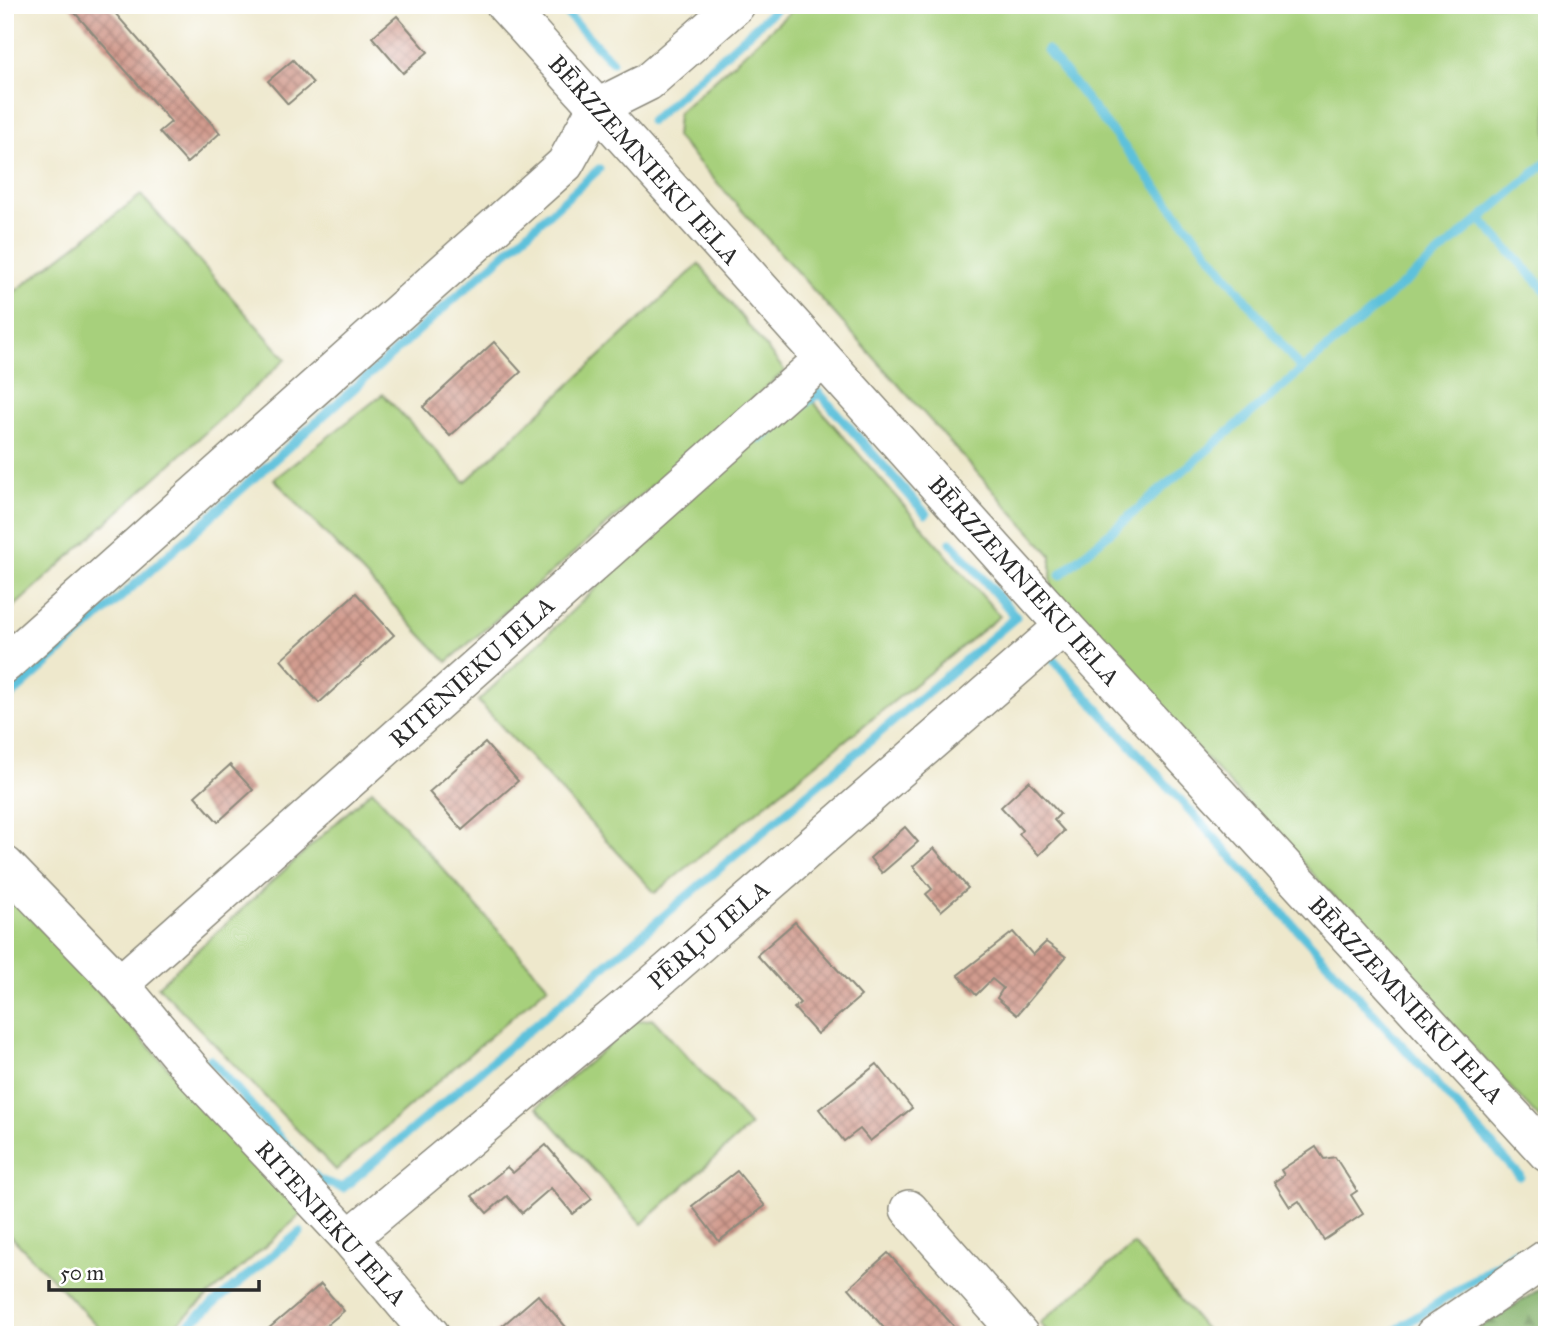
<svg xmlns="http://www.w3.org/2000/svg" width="1552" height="1340" viewBox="0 0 1552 1340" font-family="'IM FELL Great Primer',serif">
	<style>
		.green { fill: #a7d07c; stroke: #697e54; stroke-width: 2 }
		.forest { fill: url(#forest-firs); stroke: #586e4c; stroke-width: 2 }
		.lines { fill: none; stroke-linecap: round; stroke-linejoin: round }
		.stream { stroke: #5dc1db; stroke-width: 9 }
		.building { fill: url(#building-cross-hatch) }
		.minor-casing { stroke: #8c8a7c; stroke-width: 40 }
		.minor { stroke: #fff; stroke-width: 37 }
		.labels { text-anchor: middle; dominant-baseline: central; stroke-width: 5; stroke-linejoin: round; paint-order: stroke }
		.street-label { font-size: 24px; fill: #2b2b2b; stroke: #fff }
	</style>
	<defs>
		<pattern id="forest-firs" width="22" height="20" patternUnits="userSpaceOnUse" patternTransform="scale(1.75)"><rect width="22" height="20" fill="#85b26c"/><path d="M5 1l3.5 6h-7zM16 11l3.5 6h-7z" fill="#6d9159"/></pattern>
		<pattern id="building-cross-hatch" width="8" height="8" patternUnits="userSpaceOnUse" patternTransform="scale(1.75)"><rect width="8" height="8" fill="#d29c8f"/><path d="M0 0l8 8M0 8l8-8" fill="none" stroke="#ab7f75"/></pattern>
	</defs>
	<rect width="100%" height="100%" fill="#fff"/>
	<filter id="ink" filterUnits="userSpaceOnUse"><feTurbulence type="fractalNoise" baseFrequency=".0143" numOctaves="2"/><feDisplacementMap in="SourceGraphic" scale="14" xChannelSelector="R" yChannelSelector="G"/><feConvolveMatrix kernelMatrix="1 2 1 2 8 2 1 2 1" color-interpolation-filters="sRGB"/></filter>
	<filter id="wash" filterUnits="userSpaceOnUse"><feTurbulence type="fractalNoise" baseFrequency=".00686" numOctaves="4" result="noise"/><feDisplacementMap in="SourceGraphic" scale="28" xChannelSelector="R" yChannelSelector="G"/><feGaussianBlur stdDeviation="1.57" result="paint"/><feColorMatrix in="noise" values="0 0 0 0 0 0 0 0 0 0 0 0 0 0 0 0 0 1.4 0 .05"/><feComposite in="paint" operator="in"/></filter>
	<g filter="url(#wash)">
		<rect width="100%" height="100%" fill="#eee8cc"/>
		<g class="green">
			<polygon points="798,5 1547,5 1547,1127 1051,591 1051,555 676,137 678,113"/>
			<polygon points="141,195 286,359 5,615 5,299"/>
			<polygon points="699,264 785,371 447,662 274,479 383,394 465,482"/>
			<polygon points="803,390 1000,616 655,893 478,701"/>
			<polygon points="372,790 548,986 336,1170 158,986"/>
			<polygon points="5,889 302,1214 164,1335 106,1335 5,1230"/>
			<polygon points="653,1019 750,1126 642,1224 537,1107 636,1021"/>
			<polygon points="1134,1244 1210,1335 1050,1335 1040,1323"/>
		</g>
		<polygon class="forest" points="1547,1284 1547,1335 1469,1335"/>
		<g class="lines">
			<g class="stream">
				<polyline points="559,5 612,62"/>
				<polyline points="1047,50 1302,370"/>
				<polyline points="651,121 780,5"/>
				<polyline points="1480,219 1547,292"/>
				<polyline points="760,439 819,393 926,514"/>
				<polyline points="1060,575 1547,162"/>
				<polyline points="1052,658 1520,1176"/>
				<polyline points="5,701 599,169"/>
				<polyline points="210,1059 297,1157"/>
				<polyline points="314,1175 319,1180 343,1188 1016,617 951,542"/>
				<polyline points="176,1335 300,1232"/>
				<polyline points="1389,1335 1516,1252"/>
			</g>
		</g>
		<g id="blocks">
			<g class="building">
				<polygon points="68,5 108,5 220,133 187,163 159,132 171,122"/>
				<polygon points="397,16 428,52 403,73 372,37"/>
				<polygon points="293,60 313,83 288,104 268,81"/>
				<polygon points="494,342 521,372 450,436 423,407"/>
				<polygon points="356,593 394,635 319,703 281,660"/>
				<polygon points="485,743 518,781 462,830 429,792"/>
				<polygon points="230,765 253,790 218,822 195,796"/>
				<polygon points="1029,781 1060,814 1054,820 1064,831 1039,855 1019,834 1022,830 1001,807"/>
				<polygon points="905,827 918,842 882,873 870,858"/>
				<polygon points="934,848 968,888 941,911 926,894 932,889 913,866"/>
				<polygon points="795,922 861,996 817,1034 794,1008 800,1003 757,955"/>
				<polygon points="1013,932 1033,955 1046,942 1066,957 1017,1015 997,998 1003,988 992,979 976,995 958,975"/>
				<polygon points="877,1064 912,1108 870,1141 860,1129 844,1141 819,1109"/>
				<polygon points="546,1145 592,1199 573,1214 551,1188 522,1213 507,1196 487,1213 472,1196 507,1167 513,1173"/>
				<polygon points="1316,1147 1324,1159 1335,1157 1357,1191 1351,1195 1363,1214 1324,1240 1299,1201 1290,1207 1274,1182 1284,1175 1281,1170"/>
				<polygon points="737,1171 765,1206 719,1241 692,1206"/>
				<polygon points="888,1253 958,1331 954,1335 890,1335 849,1288"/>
				<polygon points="321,1284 344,1311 315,1335 261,1335"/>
				<polygon points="538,1295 566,1327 557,1335 497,1335 495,1332"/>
			</g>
		</g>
	</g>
	<g filter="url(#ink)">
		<use href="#blocks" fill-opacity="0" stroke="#8c8a7c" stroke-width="2"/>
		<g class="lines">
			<g class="minor-casing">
				<g id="minor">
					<polyline points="505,5 1064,626 1547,1153"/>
					<polyline points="5,664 565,164 596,108 648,82 736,5"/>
					<polyline points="5,865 120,984 194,1073 349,1238 431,1335"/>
					<polyline points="120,984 823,359"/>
					<polyline points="909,1209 1020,1335"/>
					<polyline points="349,1238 651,986 1064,626"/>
					<polyline points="1434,1335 1547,1258"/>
				</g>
			</g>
			<use href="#minor" class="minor"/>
		</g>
	</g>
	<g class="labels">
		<g class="street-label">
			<text transform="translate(644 160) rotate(48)">BĒRZZEMNIEKU IELA</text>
			<text transform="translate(1024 581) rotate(48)">BĒRZZEMNIEKU IELA</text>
			<text transform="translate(472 672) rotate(-42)">RITENIEKU IELA</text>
			<text transform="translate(709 935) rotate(-41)">PĒRĻU IELA</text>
			<text transform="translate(1406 1000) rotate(47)">BĒRZZEMNIEKU IELA</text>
			<text transform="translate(331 1223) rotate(48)">RITENIEKU IELA</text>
		</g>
	</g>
	<rect width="1552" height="1340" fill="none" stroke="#fff" stroke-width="28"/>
	<path d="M49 1280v10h210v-10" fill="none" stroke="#2b2b2b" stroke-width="3.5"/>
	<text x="60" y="1280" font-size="21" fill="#2b2b2b" stroke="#ffffff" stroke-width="5" paint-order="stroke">50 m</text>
</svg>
